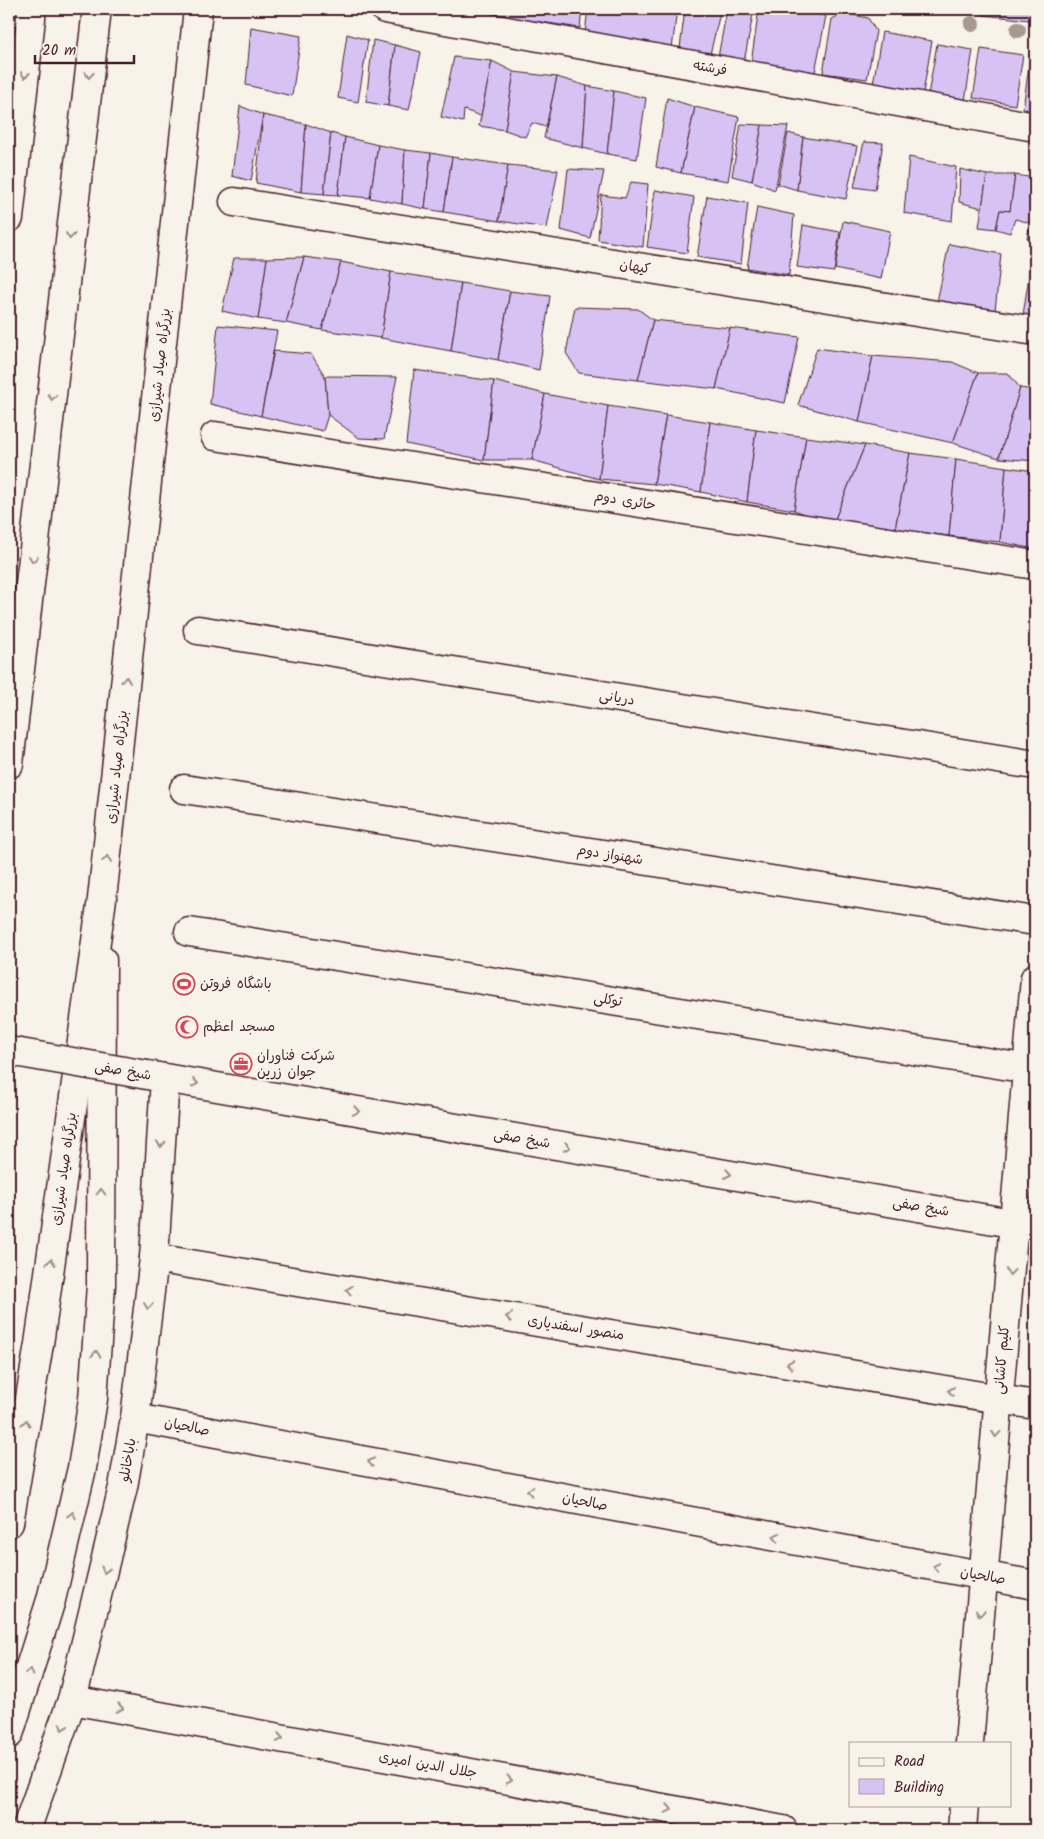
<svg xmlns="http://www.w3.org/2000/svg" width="1044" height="1839" viewBox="0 0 1044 1839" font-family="Kalam,'Playpen Sans Arabic',sans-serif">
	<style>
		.building { fill: #d6c3f4; stroke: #4a1f2b }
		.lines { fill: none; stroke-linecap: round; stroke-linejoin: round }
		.minor-casing { stroke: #4a1f2b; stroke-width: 31 }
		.primary-casing { stroke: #4a1f2b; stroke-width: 31 }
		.trunk-casing { stroke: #4a1f2b; stroke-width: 31 }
		.minor { stroke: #f7f3e8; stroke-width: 28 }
		.primary { stroke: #f7f3e8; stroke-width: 28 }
		.trunk { stroke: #f7f3e8; stroke-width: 28 }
		.minor-bridge-casing { stroke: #4a1f2b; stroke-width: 31; stroke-linecap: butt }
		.minor-bridge { stroke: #f7f3e8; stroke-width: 28 }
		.tree { fill: #a69991 }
		.oneway { stroke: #a0898a }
		.labels { text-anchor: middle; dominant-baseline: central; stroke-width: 4.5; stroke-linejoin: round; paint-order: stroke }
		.street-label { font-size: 14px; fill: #4a1f2b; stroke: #f7f3e8 }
		.poi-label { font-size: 14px; fill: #4a1f2b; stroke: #f7f3e8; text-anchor: start }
	</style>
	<rect width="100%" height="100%" fill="#f7f3e8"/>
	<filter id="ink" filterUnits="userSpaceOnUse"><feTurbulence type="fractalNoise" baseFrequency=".02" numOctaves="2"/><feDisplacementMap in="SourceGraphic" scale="10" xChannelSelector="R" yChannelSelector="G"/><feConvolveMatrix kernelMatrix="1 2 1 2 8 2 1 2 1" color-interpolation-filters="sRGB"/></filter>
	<g filter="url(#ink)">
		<g class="building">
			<polygon points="476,9 582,9 580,28 476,12"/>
			<polygon points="588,9 677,9 672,49 585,33"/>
			<polygon points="685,9 721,9 710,54 680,48"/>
			<polygon points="727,9 754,9 744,62 718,57"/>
			<polygon points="759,9 787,9 826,16 815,72 751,63"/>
			<polygon points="984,9 1032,9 1030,20 983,15"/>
			<polygon points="844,13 868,18 876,31 867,79 823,73 832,19"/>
			<polygon points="251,27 301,36 292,96 246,85"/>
			<polygon points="882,32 932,41 923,93 873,84"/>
			<polygon points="347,34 368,40 358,102 338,98"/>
			<polygon points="373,40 395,45 388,106 366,102"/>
			<polygon points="937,44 973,50 965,101 928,95"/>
			<polygon points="395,45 421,52 409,110 388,106"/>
			<polygon points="981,49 1023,55 1015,105 973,98"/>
			<polygon points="1031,50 1035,51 1035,110 1023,109"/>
			<polygon points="454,57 492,61 481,116 464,110 463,122 441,117"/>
			<polygon points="492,61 514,72 505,130 479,126"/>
			<polygon points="514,72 557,77 546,127 532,123 525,137 505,130"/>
			<polygon points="557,77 587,86 583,148 544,138"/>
			<polygon points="587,86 614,91 607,154 583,148"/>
			<polygon points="614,91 646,98 637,159 607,154"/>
			<polygon points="667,98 695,107 681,173 656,167"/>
			<polygon points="240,106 263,115 251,181 232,176"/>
			<polygon points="695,107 739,117 728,181 681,173"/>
			<polygon points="263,115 306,124 301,192 256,183"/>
			<polygon points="306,124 331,133 324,194 301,192"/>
			<polygon points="741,124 762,125 752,181 732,176"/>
			<polygon points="762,125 788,126 775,190 752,181"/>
			<polygon points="331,133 345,137 338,195 324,194"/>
			<polygon points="788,133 803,137 797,190 778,184"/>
			<polygon points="345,137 378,145 370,198 338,195"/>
			<polygon points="803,137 857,146 846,199 797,190"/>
			<polygon points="864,142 883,143 875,190 854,187"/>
			<polygon points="378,145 405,150 402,204 370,198"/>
			<polygon points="405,150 431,153 425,209 402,204"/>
			<polygon points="431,153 452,157 444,212 425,209"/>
			<polygon points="452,157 508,165 499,221 444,212"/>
			<polygon points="909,157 956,167 952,221 904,213"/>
			<polygon points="508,165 558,170 547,228 499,221"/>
			<polygon points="568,169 604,171 590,238 561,230"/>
			<polygon points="960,169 987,175 982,208 959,202"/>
			<polygon points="987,175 1015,175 1010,211 1000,210 996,229 979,227"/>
			<polygon points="1015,175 1035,178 1035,203 1031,223 1015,219 1010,233 996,229 1000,210 1010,211"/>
			<polygon points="631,182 648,184 643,247 598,240 601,195 625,198"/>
			<polygon points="655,190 694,197 687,253 647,247"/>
			<polygon points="707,196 748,203 741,264 697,257"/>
			<polygon points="1035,203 1035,240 1027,238"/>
			<polygon points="757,207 794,215 789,275 747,268"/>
			<polygon points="843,221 890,231 881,279 835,269"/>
			<polygon points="803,225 840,232 834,272 797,267"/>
			<polygon points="949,244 1001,254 995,311 937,302"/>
			<polygon points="1032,256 1035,256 1035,317 1023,315"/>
			<polygon points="304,257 341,262 322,330 286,323"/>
			<polygon points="304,257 286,323 258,319 267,258"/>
			<polygon points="234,258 267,258 258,319 222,311"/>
			<polygon points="341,262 391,272 381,338 322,330"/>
			<polygon points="391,272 461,283 451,351 381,338"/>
			<polygon points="461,283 510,291 498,360 451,351"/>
			<polygon points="510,291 550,296 539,370 498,360"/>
			<polygon points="575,307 638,309 653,320 638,380 579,373 566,353"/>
			<polygon points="653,320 730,328 716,389 638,380"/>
			<polygon points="218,325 277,331 261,416 210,404"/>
			<polygon points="730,328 799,337 785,403 716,389"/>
			<polygon points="817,348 873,356 859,422 798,405"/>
			<polygon points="274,351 311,354 325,376 328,415 323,431 261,416"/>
			<polygon points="873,356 952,362 978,373 953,443 859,422"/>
			<polygon points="414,370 494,381 484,460 406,444"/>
			<polygon points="978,373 1008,373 1020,388 999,458 953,443"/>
			<polygon points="325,376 397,377 384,439 359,438 328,415"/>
			<polygon points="494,381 545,394 532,460 484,460"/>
			<polygon points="1020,388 1035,390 1035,461 999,458"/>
			<polygon points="545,394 608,406 599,479 532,460"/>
			<polygon points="608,406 666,415 654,484 599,479"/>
			<polygon points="666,415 710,422 701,492 654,484"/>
			<polygon points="710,422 756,430 747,502 701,492"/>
			<polygon points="756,430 806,437 794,510 747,502"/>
			<polygon points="806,437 865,445 833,524 794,510"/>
			<polygon points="865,445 910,453 895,529 833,524"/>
			<polygon points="910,453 956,459 949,536 895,529"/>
			<polygon points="956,459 1006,467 1000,542 949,536"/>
			<polygon points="1006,467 1035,471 1035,549 1000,542"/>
		</g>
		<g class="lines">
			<g class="minor-casing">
				<g id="minor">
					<polyline points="385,9 1035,127"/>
					<polyline points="234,202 1035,331"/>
					<polyline points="9,218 32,9"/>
					<polyline points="215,436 1035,565"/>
					<polyline points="198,630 1035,765"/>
					<polyline points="184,789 1035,921"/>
					<polyline points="189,932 1035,1070"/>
					<polyline points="147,1075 1035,1227"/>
					<polyline points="154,1258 1035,1405"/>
					<polyline points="135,1418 1035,1585"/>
					<polyline points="72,1700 783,1830"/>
					<polyline points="969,1743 1035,978"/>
					<polyline points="26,1830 72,1700 123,1487 135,1418 154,1258 165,1078"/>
					<polyline points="962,1830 964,1805"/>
				</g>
			</g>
			<g class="primary-casing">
				<polyline id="primary" points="9,1734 51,1600 82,1468 93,1399 101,1285 102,960"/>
			</g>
			<g class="trunk-casing">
				<g id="trunk">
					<polyline points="9,764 97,9"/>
					<polyline points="9,1523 39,1344 102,899 198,9"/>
				</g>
			</g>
			<use href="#minor" class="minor"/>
			<use href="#primary" class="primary"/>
			<use href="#trunk" class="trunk"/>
			<g class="minor-bridge-casing">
				<polyline id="minor-bridge" points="9,1051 147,1075"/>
			</g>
			<use href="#minor-bridge" class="minor-bridge"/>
		</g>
		<g class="tree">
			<circle cx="972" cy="24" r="8"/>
			<circle cx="1018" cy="30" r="8"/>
		</g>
		<defs><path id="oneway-chevron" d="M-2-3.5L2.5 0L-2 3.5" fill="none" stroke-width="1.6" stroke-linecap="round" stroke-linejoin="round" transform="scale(1.25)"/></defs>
		<g class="oneway">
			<use href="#oneway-chevron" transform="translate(25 75) rotate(96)"/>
			<use href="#oneway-chevron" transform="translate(89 75) rotate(97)"/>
			<use href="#oneway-chevron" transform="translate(70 236) rotate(97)"/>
			<use href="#oneway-chevron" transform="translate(52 397) rotate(97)"/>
			<use href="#oneway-chevron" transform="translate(33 559) rotate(97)"/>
			<use href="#oneway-chevron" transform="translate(126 680) rotate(-84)"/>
			<use href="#oneway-chevron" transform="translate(107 859) rotate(-84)"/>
			<use href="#oneway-chevron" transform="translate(195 1083) rotate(10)"/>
			<use href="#oneway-chevron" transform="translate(356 1111) rotate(10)"/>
			<use href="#oneway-chevron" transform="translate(161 1144) rotate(94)"/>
			<use href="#oneway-chevron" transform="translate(567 1147) rotate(10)"/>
			<use href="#oneway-chevron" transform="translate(728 1174) rotate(10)"/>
			<use href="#oneway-chevron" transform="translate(101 1192) rotate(-90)"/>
			<use href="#oneway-chevron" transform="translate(51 1262) rotate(-82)"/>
			<use href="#oneway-chevron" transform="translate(1010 1272) rotate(95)"/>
			<use href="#oneway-chevron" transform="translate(349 1290) rotate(-171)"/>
			<use href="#oneway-chevron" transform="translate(148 1306) rotate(97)"/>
			<use href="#oneway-chevron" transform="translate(509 1317) rotate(-171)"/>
			<use href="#oneway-chevron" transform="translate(96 1354) rotate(-86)"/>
			<use href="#oneway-chevron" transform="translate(790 1364) rotate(-171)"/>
			<use href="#oneway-chevron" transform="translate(951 1391) rotate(-171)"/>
			<use href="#oneway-chevron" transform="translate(26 1423) rotate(-80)"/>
			<use href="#oneway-chevron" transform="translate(996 1434) rotate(95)"/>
			<use href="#oneway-chevron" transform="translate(371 1462) rotate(-169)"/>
			<use href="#oneway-chevron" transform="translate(530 1491) rotate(-169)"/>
			<use href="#oneway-chevron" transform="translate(72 1515) rotate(-77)"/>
			<use href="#oneway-chevron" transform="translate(776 1537) rotate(-169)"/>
			<use href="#oneway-chevron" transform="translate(936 1567) rotate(-169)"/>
			<use href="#oneway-chevron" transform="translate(105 1570) rotate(104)"/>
			<use href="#oneway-chevron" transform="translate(980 1613) rotate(95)"/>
			<use href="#oneway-chevron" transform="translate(30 1672) rotate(-72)"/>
			<use href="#oneway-chevron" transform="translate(120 1708) rotate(10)"/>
			<use href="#oneway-chevron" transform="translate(63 1727) rotate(110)"/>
			<use href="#oneway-chevron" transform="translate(280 1738) rotate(10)"/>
			<use href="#oneway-chevron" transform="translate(509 1780) rotate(10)"/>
			<use href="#oneway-chevron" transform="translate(669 1809) rotate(10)"/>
		</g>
	</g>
	<defs>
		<g id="stadium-ring" transform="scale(1.125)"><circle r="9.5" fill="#f7f3e8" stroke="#d1495b" stroke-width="1.5"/><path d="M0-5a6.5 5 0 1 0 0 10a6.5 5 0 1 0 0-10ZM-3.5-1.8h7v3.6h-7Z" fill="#d1495b"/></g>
		<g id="mosque-ring" transform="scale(1.125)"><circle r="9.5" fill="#f7f3e8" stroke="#d1495b" stroke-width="1.5"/><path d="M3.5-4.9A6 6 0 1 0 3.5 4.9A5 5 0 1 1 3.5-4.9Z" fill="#d1495b"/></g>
		<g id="office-ring" transform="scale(1.125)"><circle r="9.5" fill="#f7f3e8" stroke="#d1495b" stroke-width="1.5"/><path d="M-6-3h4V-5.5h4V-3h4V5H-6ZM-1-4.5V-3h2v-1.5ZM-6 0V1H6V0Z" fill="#d1495b"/></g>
	</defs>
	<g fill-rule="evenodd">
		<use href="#stadium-ring" x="184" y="984"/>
		<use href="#mosque-ring" x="187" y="1027"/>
		<use href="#office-ring" x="241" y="1064"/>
	</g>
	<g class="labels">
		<g class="street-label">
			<text transform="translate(710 68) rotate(10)">فرشته</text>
			<text transform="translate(635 267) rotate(9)">کیهان</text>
			<text transform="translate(160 365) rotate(-84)">بزرگراه صیاد شیرازی</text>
			<text transform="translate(625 501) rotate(9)">حائری دوم</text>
			<text transform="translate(617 698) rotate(9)">دریانی</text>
			<text transform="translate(117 767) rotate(-84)">بزرگراه صیاد شیرازی</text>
			<text transform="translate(610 855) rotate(9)">شهنواز دوم</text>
			<text transform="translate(608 1000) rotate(9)">توکلی</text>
			<text transform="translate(123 1071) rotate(10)">شیخ صفی</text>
			<text transform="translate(522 1139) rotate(10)">شیخ صفی</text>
			<text transform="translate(64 1169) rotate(-82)">بزرگراه صیاد شیرازی</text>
			<text transform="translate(921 1207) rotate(10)">شیخ صفی</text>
			<text transform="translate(576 1328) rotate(9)">منصور اسفندیاری</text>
			<text transform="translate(1002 1360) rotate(-85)">کلیم کاشانی</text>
			<text transform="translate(187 1427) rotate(11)">صالحیان</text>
			<text transform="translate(128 1460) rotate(-80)">باباخانلو</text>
			<text transform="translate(585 1502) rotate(11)">صالحیان</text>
			<text transform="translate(983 1576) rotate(10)">صالحیان</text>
			<text transform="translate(428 1765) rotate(10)">جلال الدین امیری</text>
		</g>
		<g class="poi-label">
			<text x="200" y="984">باشگاه فروتن</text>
			<text x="203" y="1027">مسجد اعظم</text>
			<text x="257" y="1056">شرکت فناوران<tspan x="257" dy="16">جوان زرین</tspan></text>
		</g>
	</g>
	<rect width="1044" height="1839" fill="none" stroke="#f7f3e8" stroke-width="30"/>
	<rect x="15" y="15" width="1014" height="1809" fill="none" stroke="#4a1f2b" stroke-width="2" filter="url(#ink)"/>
	<rect x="849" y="1742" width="162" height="65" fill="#f7f3e8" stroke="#b29e9c"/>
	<rect x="859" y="1758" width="25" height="8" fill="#f7f3e8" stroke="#b29e9c"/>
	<text x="894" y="1766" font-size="15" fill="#4a1f2b">Road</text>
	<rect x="859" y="1779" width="25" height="15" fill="#d6c3f4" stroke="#b29e9c"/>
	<text x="894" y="1792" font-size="15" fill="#4a1f2b">Building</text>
	<path d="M35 55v8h99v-8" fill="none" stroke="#4a1f2b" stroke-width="2.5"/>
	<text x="42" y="55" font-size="15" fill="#4a1f2b" stroke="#f7f3e8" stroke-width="4" paint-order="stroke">20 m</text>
</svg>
